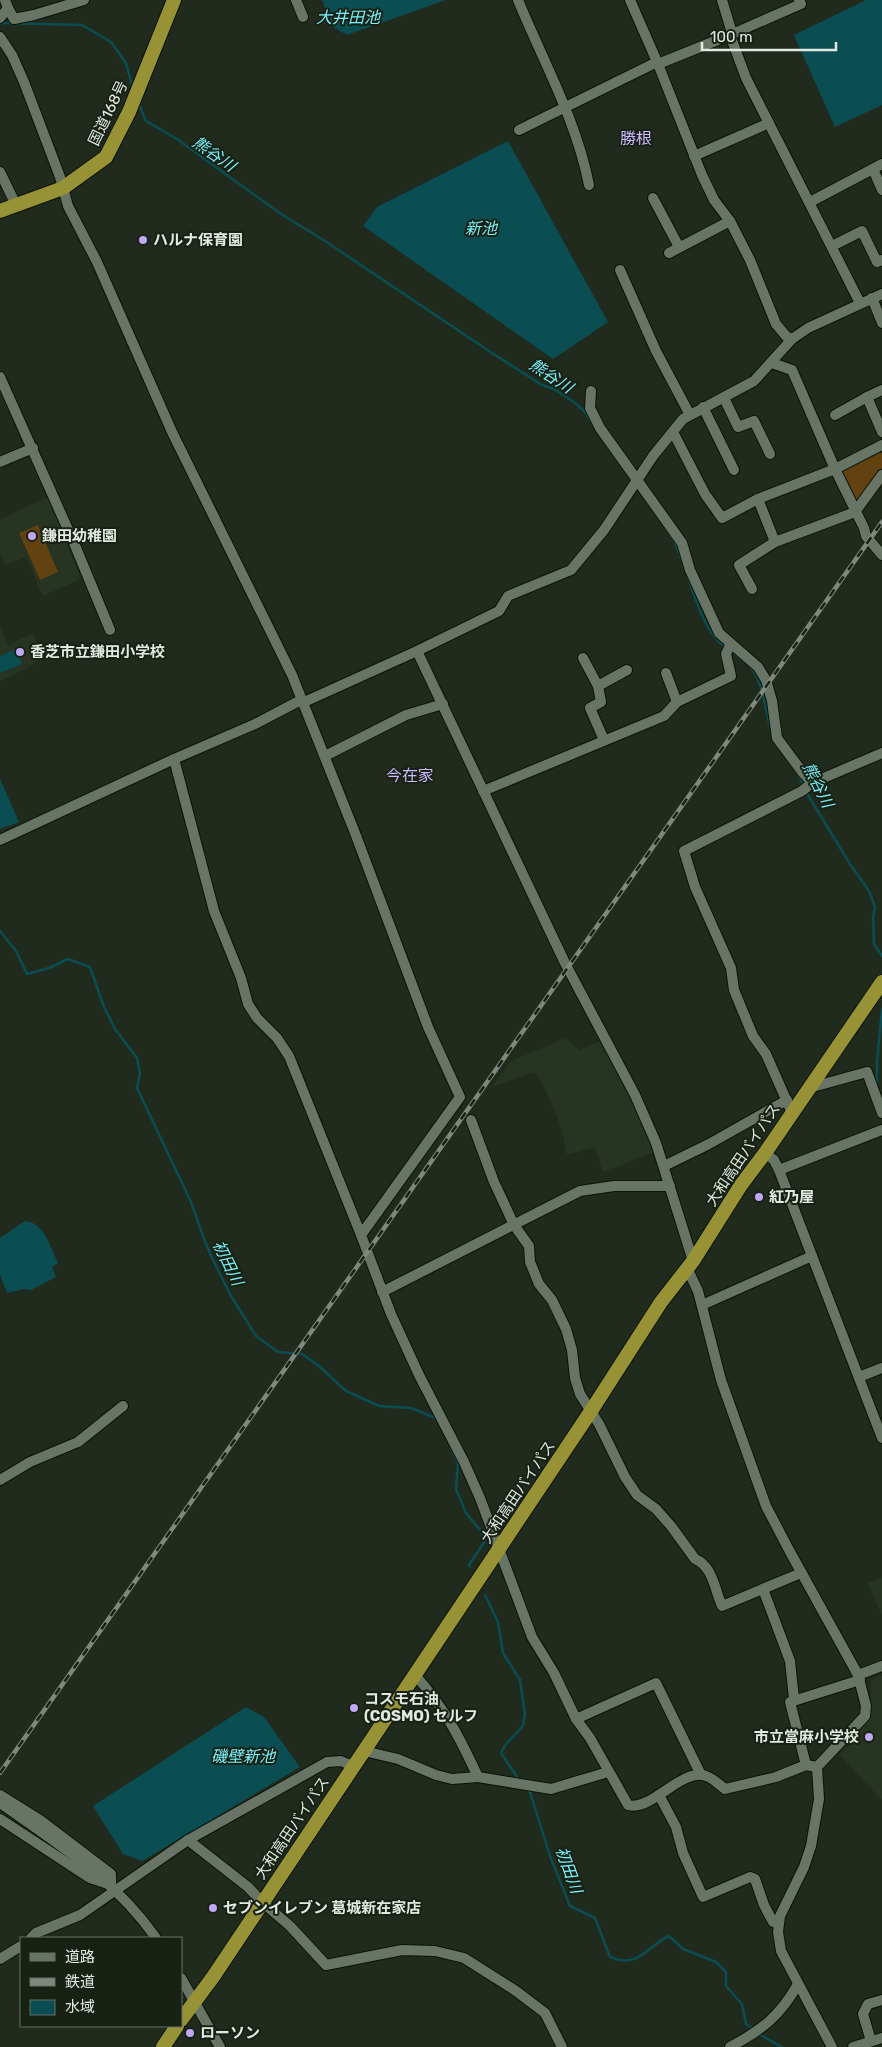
<svg xmlns="http://www.w3.org/2000/svg" width="882" height="2047" viewBox="0 0 882 2047" font-family="Rubik,'Noto Sans JP',sans-serif">
	<style>
		.built { fill: #263421 }
		.green { fill: #624210 }
		.water { fill: #0a4d52 }
		.lines { fill: none; stroke-linecap: round; stroke-linejoin: round }
		.stream { stroke: #0a4d52; stroke-width: 2.5 }
		.minor-casing { stroke: #0a1307; stroke-width: 12 }
		.highway-casing { stroke: #0a1307; stroke-width: 16 }
		.minor { stroke: #687465; stroke-width: 10 }
		.highway { stroke: #979236; stroke-width: 14 }
		.rail-casing { stroke: #7f887c; stroke-width: 4.5 }
		.rail { stroke: #172114; stroke-width: 2.5; stroke-dasharray: 8; stroke-linecap: butt }
		.poi-dot { fill: #c0a8f3; stroke: #172114; stroke-width: 2 }
		.labels { text-anchor: middle; dominant-baseline: central; stroke-width: 4; stroke-linejoin: round; paint-order: stroke }
		.street-label { font-size: 15px; fill: #e2e9e0; stroke: #172114 }
		.poi-label { font-size: 15px; font-weight: bold; fill: #e2e9e0; stroke: #172114; text-anchor: start }
		.water-label { font-size: 16px; font-style: italic; fill: #7aeff9; stroke: #172114 }
		.neighbourhood-label { font-size: 16px; fill: #ceb8ff; stroke: #172114 }
	</style>
	<rect width="100%" height="100%" fill="#212b1d"/>
	<g class="built">
		<polygon points="48,497 81,579 43,596 26,557 5,565 0,554 0,519"/>
		<polygon points="0,626 8,645 33,633 42,658 26,669 0,681"/>
		<polygon points="566,1038 580,1050 603,1039 657,1151 603,1172 595,1147 567,1155 561,1127 544,1086 534,1072 492,1087 511,1061"/>
		<polygon points="882,1578 882,1615 867,1583"/>
		<polygon points="882,1675 882,1800 840,1755 871,1718 871,1680"/>
	</g>
	<g class="green">
		<polygon points="877,453 882,453 882,468 860,501 855,499 840,470"/>
		<polygon points="38,525 58,572 40,580 19,533"/>
	</g>
	<g class="water">
		<polygon points="322,0 446,0 347,35 333,27"/>
		<polygon points="866,0 882,0 882,105 835,127 794,35"/>
		<polygon points="508,141 608,322 553,359 363,226 377,207"/>
		<polygon points="16,649 22,664 0,673 0,656"/>
		<polygon points="0,779 19,822 0,829"/>
		<path d="M 25,1221 C 44,1222 51,1248 58,1263 L 52,1267 L 56,1277 L 31,1290 L 24,1289 L 7,1293 L 0,1275 L 0,1238 Z"/>
		<polygon points="246,1707 264,1717 300,1767 142,1861 123,1854 93,1806"/>
	</g>
	<g class="lines">
		<g class="stream">
			<polyline points="0,23 82,25 111,42 126,63 133,89"/>
			<polyline points="139,104 146,121 177,139 281,214 325,241 492,353 542,385 554,389 575,403 584,411 591,421"/>
			<polyline points="667,530 674,541 685,568"/>
			<path d="M 688,578 C 697,602 704,631 725,647"/>
			<polyline points="730,650 741,659"/>
			<path d="M 749,665 C 765,685 764,707 771,730"/>
			<polyline points="798,774 804,787"/>
			<polyline points="806,792 850,864 869,891 875,907 873,916 874,944 882,956"/>
			<polyline points="0,931 16,951 27,974 49,968 68,959 90,967 104,1007 115,1029 137,1058 140,1074 137,1088 191,1202 204,1239 212,1258 231,1296 256,1336 278,1352 302,1354 319,1366 346,1391 379,1406 411,1408 438,1419"/>
			<polyline points="877,1086 877,1062 882,1009"/>
			<polyline points="451,1448 458,1463 456,1489 466,1513 481,1531 485,1541 469,1565 470,1567"/>
			<polyline points="485,1595 498,1622 503,1653 520,1680 525,1714 523,1726 506,1744 501,1753 519,1780"/>
			<path d="M 526,1788 L 530,1792 L 550,1856 L 570,1906 L 595,1918 L 610,1957 C 639,1969 646,1947 669,1936 L 683,1949 L 716,1962 L 726,1972 L 726,1986 L 742,2004 L 746,2024 L 753,2029"/>
			<polyline points="759,2034 782,2047"/>
		</g>
		<g class="minor-casing">
			<g id="minor">
				<polyline points="296,0 303,17"/>
				<path d="M 518,0 C 543,61 576,119 589,185"/>
				<polyline points="630,0 658,64 702,175 714,200 730,221 750,260 776,324 786,336 792,339"/>
				<polyline points="722,0 732,33"/>
				<polyline points="8,8 14,19 34,15 84,0"/>
				<polyline points="0,18 8,8 5,0"/>
				<polyline points="730,35 746,78 860,303"/>
				<path d="M 0,37 L 12,55 L 24,82 L 60,177 L 68,206 L 97,262 L 172,432 L 292,675 L 355,833 L 428,1027 L 460,1097 L 361,1235 L 391,1314 L 419,1375 L 464,1462 L 480,1498 L 532,1637 L 554,1673 L 576,1719 L 590,1738 L 628,1805 C 651,1812 682,1767 706,1776 C 713,1778 719,1785 725,1789 L 776,1777 L 806,1765 L 817,1767"/>
				<polyline points="658,64 730,35 801,4 799,0"/>
				<polyline points="519,130 657,62"/>
				<polyline points="694,156 769,123"/>
				<polyline points="873,169 882,190"/>
				<polyline points="0,172 16,205"/>
				<polyline points="653,198 679,247"/>
				<polyline points="810,202 882,164"/>
				<polyline points="832,246 862,231 877,262 882,260"/>
				<polyline points="669,253 730,221"/>
				<polyline points="620,270 656,351 690,415"/>
				<polyline points="872,298 882,323"/>
				<polyline points="772,363 792,370 835,469 864,528 866,536 882,555"/>
				<polyline points="0,377 74,543 110,630"/>
				<polyline points="882,390 867,397 882,432"/>
				<polyline points="591,391 590,408 600,428 682,543 690,570 719,633 758,667 766,680 772,701 777,738 803,773 812,783"/>
				<polyline points="724,398 738,427 754,421 770,454"/>
				<polyline points="703,407 734,470"/>
				<polyline points="835,415 867,397"/>
				<polyline points="673,432 705,494 722,518 758,499 835,469 882,445"/>
				<polyline points="0,462 33,448"/>
				<polyline points="758,499 775,542"/>
				<polyline points="752,589 739,565 775,542 855,512 882,475"/>
				<polyline points="417,651 565,963 635,1095 656,1143 693,1261"/>
				<polyline points="583,658 598,686 627,670"/>
				<polyline points="666,673 677,702"/>
				<polyline points="598,686 601,702 590,708 604,740"/>
				<polyline points="302,703 417,651 499,611 508,596 571,570 604,530 653,456 683,419 754,381 792,339 808,328 882,294"/>
				<polyline points="325,756 406,715 443,704"/>
				<polyline points="174,759 214,911 241,978 248,1004 257,1018 277,1038 289,1056 361,1235"/>
				<polyline points="483,791 664,716 677,702 731,676 726,654 730,645"/>
				<polyline points="0,840 174,759 255,724 301,700"/>
				<polyline points="809,1088 867,1072 882,1113"/>
				<polyline points="792,1113 766,1054 753,1036 734,990 731,968 695,887 684,851 802,791 812,783 882,753"/>
				<path d="M 471,1120 L 494,1182 L 514,1225 L 529,1246 L 530,1262 L 539,1284 L 552,1300 L 566,1329 L 572,1350 L 575,1378 L 580,1394 L 599,1424 L 625,1477 L 637,1495 L 656,1509 L 671,1526 L 695,1559 C 713,1566 715,1591 722,1606 L 801,1573"/>
				<polyline points="765,1153 774,1160 779,1170 882,1438"/>
				<polyline points="664,1166 709,1144 787,1100"/>
				<polyline points="779,1170 882,1130"/>
				<polyline points="687,1268 698,1291 721,1380 766,1506 789,1550 858,1675 866,1706 865,1716 817,1767 819,1799 811,1846 804,1867 780,1916 778,1932 781,1951 832,2047"/>
				<polyline points="382,1292 580,1191 614,1186 670,1186"/>
				<polyline points="702,1305 812,1256"/>
				<polyline points="859,1377 882,1368"/>
				<polyline points="0,1480 30,1462 78,1442 123,1406"/>
				<polyline points="763,1589 790,1661 794,1699"/>
				<path d="M 415,1675 C 444,1707 460,1738 478,1777 L 551,1789 L 608,1772"/>
				<polyline points="858,1675 882,1666"/>
				<polyline points="576,1719 656,1683 701,1775"/>
				<polyline points="364,1751 398,1759 436,1775 452,1779 478,1777"/>
				<polyline points="806,1765 790,1702 860,1680"/>
				<polyline points="0,1795 40,1820 111,1874 111,1885 90,1878 0,1819"/>
				<polyline points="659,1795 676,1827 683,1853 703,1897 750,1877 755,1879 764,1905 773,1922 779,1922"/>
				<path d="M 0,1803 C 58,1844 115,1879 156,1938"/>
				<polyline points="188,1840 248,1887 262,1902 290,1926 326,1965 402,1950 435,1951 464,1958 516,1991 545,2013 562,2047"/>
				<polyline points="31,1938 36,1933 80,1915 188,1840 327,1762 341,1761 353,1766"/>
				<polyline points="0,1959 21,1946"/>
				<polyline points="181,1978 220,2047"/>
				<polyline points="871,2041 863,2014 868,2004 882,2000"/>
				<path d="M 730,2047 C 762,2030 780,2016 798,1984"/>
				<polyline points="853,2047 882,2038"/>
			</g>
		</g>
		<g class="highway-casing">
			<g id="highway">
				<polyline points="0,211 63,188 106,157 129,112 174,0"/>
				<polyline points="181,2020 213,1977 591,1411 661,1302 693,1261 741,1185 765,1153 882,982"/>
				<polyline points="163,2047 177,2026"/>
			</g>
		</g>
		<use href="#minor" class="minor"/>
		<use href="#highway" class="highway"/>
		<g class="rail-casing">
			<polyline id="rail" points="0,1773 882,522"/>
		</g>
		<use href="#rail" class="rail"/>
	</g>
	<g class="poi-dot">
		<circle cx="143" cy="240" r="5"/>
		<circle cx="32" cy="536" r="5"/>
		<circle cx="20" cy="652" r="5"/>
		<circle cx="759" cy="1197" r="5"/>
		<circle cx="354" cy="1708" r="5"/>
		<circle cx="869" cy="1737" r="5"/>
		<circle cx="213" cy="1908" r="5"/>
		<circle cx="190" cy="2033" r="5"/>
	</g>
	<g class="labels">
		<g class="street-label">
			<text transform="translate(108 113) rotate(-64)">国道168号</text>
			<text transform="translate(743 1155) rotate(-56)">大和高田バイパス</text>
			<text transform="translate(518 1492) rotate(-56)">大和高田バイパス</text>
			<text transform="translate(292 1828) rotate(-56)">大和高田バイパス</text>
		</g>
		<g class="poi-label">
			<text x="153" y="240">ハルナ保育園</text>
			<text x="42" y="536">鎌田幼稚園</text>
			<text x="30" y="652">香芝市立鎌田小学校</text>
			<text x="769" y="1197">紅乃屋</text>
			<text x="364" y="1699">コスモ石油<tspan x="364" dy="17">(COSMO) セルフ</tspan></text>
			<text x="859" y="1737" text-anchor="end">市立當麻小学校</text>
			<text x="223" y="1908">セブンイレブン 葛城新在家店</text>
			<text x="200" y="2033">ローソン</text>
		</g>
		<g class="water-label">
			<text x="348" y="17">大井田池</text>
			<text transform="translate(214 154) rotate(35)">熊谷川</text>
			<text x="481" y="228">新池</text>
			<text transform="translate(551 376) rotate(33)">熊谷川</text>
			<text transform="translate(818 785) rotate(63)">熊谷川</text>
			<text transform="translate(228 1263) rotate(64)">初田川</text>
			<text x="243" y="1756">磯壁新池</text>
			<text transform="translate(569 1870) rotate(70)">初田川</text>
		</g>
		<g class="neighbourhood-label">
			<text x="636" y="138">勝根</text>
			<text x="410" y="775">今在家</text>
		</g>
	</g>
	<rect x="20" y="1937" width="162" height="90" fill="#172114" stroke="#687166"/>
	<rect x="30" y="1953" width="25" height="8" fill="#687465" stroke="#687166"/>
	<text x="65" y="1962" font-size="15" fill="#e2e9e0">道路</text>
	<rect x="30" y="1978" width="25" height="8" fill="#7f887c" stroke="#687166"/>
	<text x="65" y="1987" font-size="15" fill="#e2e9e0">鉄道</text>
	<rect x="30" y="2000" width="25" height="15" fill="#0a4d52" stroke="#687166"/>
	<text x="65" y="2012" font-size="15" fill="#e2e9e0">水域</text>
	<path d="M702 42v8h134v-8" fill="none" stroke="#e2e9e0" stroke-width="2.5"/>
	<text x="710" y="42" font-size="15" fill="#e2e9e0" stroke="#172114" stroke-width="4" paint-order="stroke">100 m</text>
</svg>
